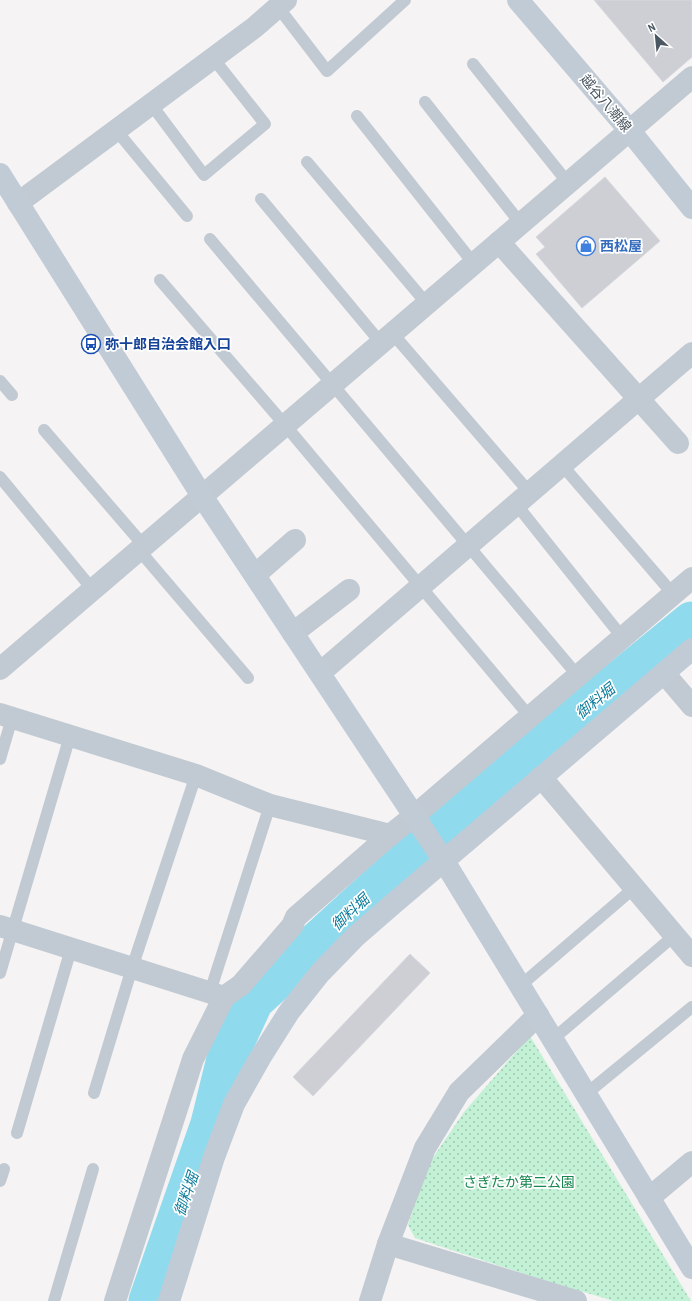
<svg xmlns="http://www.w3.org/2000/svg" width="692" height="1301" viewBox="0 0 692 1301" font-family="'Archivo Narrow','Noto Sans JP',sans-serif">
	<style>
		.park { fill: url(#park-dots) }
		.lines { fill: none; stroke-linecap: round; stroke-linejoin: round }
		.river { stroke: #90daee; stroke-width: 41 }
		.building { fill: #cdcfd5; stroke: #d7d9de }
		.lane { stroke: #c1cad2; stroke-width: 12 }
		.street { stroke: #c1cad2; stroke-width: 22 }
		.secondary { stroke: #c1cbd6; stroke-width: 22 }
		.labels { text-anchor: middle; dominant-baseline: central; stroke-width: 3.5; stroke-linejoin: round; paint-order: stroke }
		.street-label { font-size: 14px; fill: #4a5661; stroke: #fff }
		.shop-label { font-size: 14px; font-weight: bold; fill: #366cbe; stroke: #fff; text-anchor: start }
		.transit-label { font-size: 14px; font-weight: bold; fill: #164399; stroke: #fff; text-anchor: start }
		.park-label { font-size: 14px; fill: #17864f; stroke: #fff }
		.water-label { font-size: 15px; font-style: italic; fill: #0c7c9b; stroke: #fff }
	</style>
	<defs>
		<pattern id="park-dots" width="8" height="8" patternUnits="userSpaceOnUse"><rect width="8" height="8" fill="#c3f1d5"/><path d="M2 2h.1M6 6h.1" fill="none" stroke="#a0c6b0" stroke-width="1.8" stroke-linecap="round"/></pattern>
	</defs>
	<rect width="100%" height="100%" fill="#f5f3f3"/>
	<polygon class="park" points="530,1036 691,1301 614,1301 537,1278 415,1238 408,1225 428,1165 464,1112"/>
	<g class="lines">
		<polyline class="river" points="149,1301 211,1124 228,1055 253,1001 465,807 692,622"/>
	</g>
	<g class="building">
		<polygon points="594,0 692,0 692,57 663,82"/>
		<polygon points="605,177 660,241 582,308 536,254 545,247 536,237"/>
		<polygon points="410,954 430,973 313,1096 293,1077"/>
	</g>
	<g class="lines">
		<g class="lane">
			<polyline points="278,7 327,71 405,0"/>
			<polyline points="473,64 568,183"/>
			<polyline points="425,102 521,224"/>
			<polyline points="151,104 204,175 265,124 213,58"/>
			<polyline points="357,116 474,264"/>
			<polyline points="116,130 187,216"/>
			<polyline points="307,162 427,304"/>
			<polyline points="261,199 381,343"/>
			<polyline points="210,239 578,676"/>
			<polyline points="160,280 285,425 530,717"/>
			<polyline points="393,334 530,493"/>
			<polyline points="0,381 12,395"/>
			<polyline points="44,430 144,546"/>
			<polyline points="562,465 673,594"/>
			<polyline points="0,477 93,590"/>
			<polyline points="516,504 622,637"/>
			<polyline points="139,550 248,678"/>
			<polyline points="0,759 12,718"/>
			<polyline points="0,973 70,736"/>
			<polyline points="520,986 634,888"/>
			<polyline points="210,992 270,805"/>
			<polyline points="553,1039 675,935"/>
			<polyline points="94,1093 132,968 196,775"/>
			<polyline points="586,1094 692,1007"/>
			<polyline points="17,1133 71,949"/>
			<polyline points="0,1181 4,1169"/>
			<polyline points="54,1301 93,1169"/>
		</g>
		<g class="street">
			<polyline points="18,203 255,27 286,0"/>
			<polyline points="499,242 678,443"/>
			<polyline points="255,575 295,540"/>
			<polyline points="293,633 349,590"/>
			<polyline points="0,669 692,77"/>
			<polyline points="320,673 692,353"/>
			<polyline points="664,673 692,706"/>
			<polyline points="0,714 196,775 270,805 390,835"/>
			<polyline points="541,777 692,956"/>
			<polyline points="0,926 224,997"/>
			<polyline points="649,1198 692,1162"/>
			<polyline points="388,1244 576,1301"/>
			<polyline points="115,1301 193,1059 224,997 241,985 292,926 296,917 390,835 414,816 692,578"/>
			<polyline points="370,1301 388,1244 425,1148 459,1092 538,1015"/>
		</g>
		<g class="secondary">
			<polyline points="518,0 630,131 692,208"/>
			<polyline points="0,174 202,496 444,861 692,1268"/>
			<polyline points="169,1301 214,1157 234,1104 260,1058 289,1012 320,973 355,937 393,904 692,649"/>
		</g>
	</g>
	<defs>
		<g id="shop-ring" transform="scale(1)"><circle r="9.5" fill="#fff" stroke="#3f7fe0" stroke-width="1.5"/><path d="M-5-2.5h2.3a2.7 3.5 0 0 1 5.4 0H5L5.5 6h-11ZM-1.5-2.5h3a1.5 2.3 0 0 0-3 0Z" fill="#3f7fe0"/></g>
		<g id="bus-ring" transform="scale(1)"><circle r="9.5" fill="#fff" stroke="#1a4fb4" stroke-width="1.5"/><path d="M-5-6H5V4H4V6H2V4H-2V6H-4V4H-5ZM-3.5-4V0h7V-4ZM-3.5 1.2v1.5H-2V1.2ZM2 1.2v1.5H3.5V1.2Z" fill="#1a4fb4"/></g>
	</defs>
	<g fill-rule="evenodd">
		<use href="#shop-ring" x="586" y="246"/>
		<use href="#bus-ring" x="91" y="344"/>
	</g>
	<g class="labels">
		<g class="street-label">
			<text transform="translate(606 103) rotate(50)">越谷八潮線</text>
		</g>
		<g class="shop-label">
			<text x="600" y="246">西松屋</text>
		</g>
		<g class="transit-label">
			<text x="105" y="344">弥十郎自治会館入口</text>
		</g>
		<g class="park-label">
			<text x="519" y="1182">さぎたか第二公園</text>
		</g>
		<g class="water-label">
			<text transform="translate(595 701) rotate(-39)">御料堀</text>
			<text transform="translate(350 912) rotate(-43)">御料堀</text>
			<text transform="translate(186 1194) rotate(-71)">御料堀</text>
		</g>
	</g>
	<g transform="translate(656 36) rotate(333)" stroke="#ffffff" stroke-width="3" paint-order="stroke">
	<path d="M0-3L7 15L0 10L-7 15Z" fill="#4a5661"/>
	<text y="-6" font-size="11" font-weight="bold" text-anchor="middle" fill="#4a5661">N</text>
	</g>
</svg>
